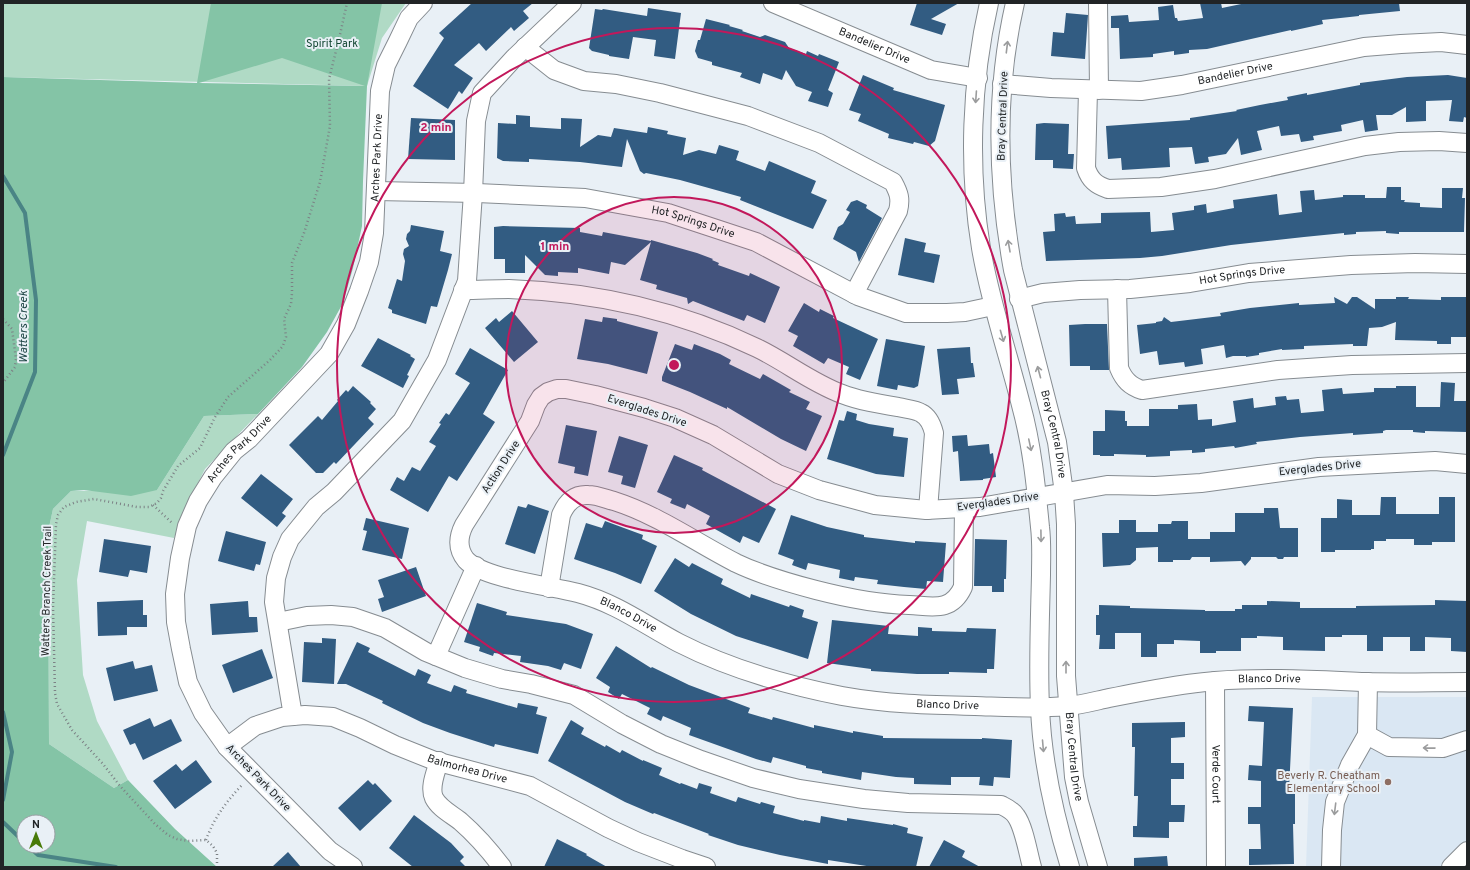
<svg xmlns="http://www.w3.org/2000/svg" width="1470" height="870" viewBox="0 0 1470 870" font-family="Overpass,sans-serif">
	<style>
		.built { fill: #dae7f3 }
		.green { fill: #b0dac5 }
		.forest { fill: #84c4a6; fill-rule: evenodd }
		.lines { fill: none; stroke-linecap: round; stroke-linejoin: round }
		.stream { stroke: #4a8485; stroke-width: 4 }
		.building { fill: #325c82 }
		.minor-casing { stroke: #868c91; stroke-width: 20 }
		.path { stroke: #7c8185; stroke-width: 2.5; stroke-dasharray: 1 3; stroke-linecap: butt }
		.minor { stroke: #fff; stroke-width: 18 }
		.oneway { stroke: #9b9c9d }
		.ring { fill: none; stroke: #c2185b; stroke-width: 2 }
		.education-dot { fill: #8d6e63; stroke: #e9f0f6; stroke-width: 1.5 }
		.labels { text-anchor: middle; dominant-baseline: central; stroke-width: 4; stroke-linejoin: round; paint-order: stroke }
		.park-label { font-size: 11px; fill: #124632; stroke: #e9f0f6 }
		.street-label { font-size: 11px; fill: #212426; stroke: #e9f0f6 }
		.education-label { font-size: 11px; fill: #785e54; stroke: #e9f0f6; text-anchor: end }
		.water-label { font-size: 12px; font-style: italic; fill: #204747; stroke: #e9f0f6 }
		.centre { fill: #c2185b; stroke: #e9f0f6; stroke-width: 2 }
		.ring-label { font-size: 12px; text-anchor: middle; font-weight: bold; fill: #c2185b; stroke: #e9f0f6; stroke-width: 4; stroke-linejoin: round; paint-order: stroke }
	</style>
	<rect width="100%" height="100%" fill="#e9f0f6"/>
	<polygon class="built" points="1312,697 1467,697 1467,867 1306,867"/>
	<g class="green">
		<polygon points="3,3 406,3 382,38 367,86 3,77"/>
		<polygon points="258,414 205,469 187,505 174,538 87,521 77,580 83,675 97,721 128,780 114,788 49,744 48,532 53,509 71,491 157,490 204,416"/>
	</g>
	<path class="forest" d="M 211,3 L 382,3 L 367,86 L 363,181 L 362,226 L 353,268 L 343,303 L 327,332 L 302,367 L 258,414 L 204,416 L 157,490 L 131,496 L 84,490 L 71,491 L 53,509 L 48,532 L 49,744 L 114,788 L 128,780 L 175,829 L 217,867 L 3,867 L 3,77 L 197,83 ZM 282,58 L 365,86 L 199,83 ZM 24,822 L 48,822 L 48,846 L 24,846 Z"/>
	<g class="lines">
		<g class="stream">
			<polyline points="3,176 25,213 36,300 35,372 3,455"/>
			<polyline points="3,712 12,752 3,800"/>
			<polyline points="3,822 24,842"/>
			<polyline points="28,846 38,855 116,867"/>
		</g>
	</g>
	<g class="building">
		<polygon points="472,3 533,3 523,11 529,18 514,31 511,27 486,51 479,43 454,65 473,78 462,94 459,91 448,109 413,86 444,38 439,33"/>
		<polygon points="917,3 959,3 931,19 946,24 942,35 910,25"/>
		<polygon points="1200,3 1221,3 1222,8 1246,3 1399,3 1400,11 1359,15 1359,16 1322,20 1323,24 1291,31 1291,30 1207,49 1189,50 1189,53 1174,55 1174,51 1153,54 1153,57 1120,59 1119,28 1111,28 1111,16 1128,15 1129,22 1159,20 1158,7 1173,5 1175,18 1177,18 1178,21 1203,18"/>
		<polygon points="648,8 681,13 675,59 654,56 656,40 633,37 629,59 609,56 609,55 592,51 589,48 595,9 602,10 603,9 647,16"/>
		<polygon points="1066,13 1088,15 1085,59 1051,56 1053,32 1064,33"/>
		<polygon points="706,19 730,25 729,26 743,30 742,31 760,37 765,35 785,42 789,48 806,54 807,51 818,56 819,54 839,62 828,90 833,93 828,107 808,101 812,92 796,86 786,70 782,80 763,73 760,84 740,77 742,73 712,65 712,62 698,58 695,51 698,40 700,40"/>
		<polygon points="863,75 894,88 893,90 945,105 935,141 929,146 914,142 913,144 888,138 889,134 858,121 861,114 849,110"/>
		<polygon points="1448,75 1467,78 1467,118 1464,117 1463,122 1449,121 1452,100 1426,101 1426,121 1406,122 1406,107 1392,115 1376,115 1378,130 1365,132 1363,120 1341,125 1342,131 1313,136 1314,140 1301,142 1299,134 1281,136 1279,126 1257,131 1262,150 1241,155 1238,138 1226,154 1208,157 1209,162 1195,164 1192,147 1169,148 1170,167 1122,170 1121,158 1108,159 1106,126 1190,120 1190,118 1237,111 1236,110 1260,105 1288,100 1287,97 1307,93 1307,95 1360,85 1360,83 1407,77"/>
		<polygon points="516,115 530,116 530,127 561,129 561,118 582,119 580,147 598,135 611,137 614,128 647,133 648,127 668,131 667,134 686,138 683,155 699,150 716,154 719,145 739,151 736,160 765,171 769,161 816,181 811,193 827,200 813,229 740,200 741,197 680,180 646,173 644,174 640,171 627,139 622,167 580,162 529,159 529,162 503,161 497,158 498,123 516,124"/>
		<polygon points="411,118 455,120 455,160 408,159"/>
		<polygon points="1044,123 1069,124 1068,154 1074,154 1073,169 1053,168 1053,160 1035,160 1036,124"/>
		<polygon points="1387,187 1401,187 1401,200 1405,200 1404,202 1420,203 1420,207 1442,208 1442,188 1463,188 1462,198 1465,198 1464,232 1399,232 1399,234 1386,233 1386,231 1356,232 1356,234 1344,235 1344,233 1304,237 1231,245 1162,256 1140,258 1046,261 1043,232 1055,231 1054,214 1065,213 1066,217 1075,216 1076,224 1101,223 1101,213 1150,212 1151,232 1174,230 1172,213 1194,210 1194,206 1206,204 1207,213 1234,208 1233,200 1277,194 1279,215 1302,212 1300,191 1314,190 1315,200 1343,197 1343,195 1365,195 1365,198 1386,198"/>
		<polygon points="857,200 867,205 866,208 882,218 859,262 856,252 833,239 838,227 843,224 850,212 846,210 851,202"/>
		<polygon points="411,225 444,231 440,251 452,254 448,270 437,307 431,306 426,324 392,313 392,310 388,308 397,279 402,281 405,261 403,254 404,249 409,246 406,239 407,234 410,231"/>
		<polygon points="503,226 580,228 580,232 602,236 603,232 651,241 651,240 697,253 713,259 712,260 719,263 718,265 749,276 750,273 780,287 765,323 747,315 744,321 693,301 688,304 687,298 656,289 657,285 640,280 651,242 625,265 611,262 609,274 578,268 578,273 558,272 558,276 545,275 525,255 525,273 505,273 505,259 494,259 494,227"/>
		<polygon points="905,238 926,243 924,252 940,255 934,283 898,275"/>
		<polygon points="1334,297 1347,304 1352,297 1357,297 1375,309 1375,299 1396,299 1396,297 1409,297 1408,299 1441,300 1441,297 1467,297 1467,337 1451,337 1451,344 1437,344 1437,341 1395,340 1396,322 1382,327 1369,328 1367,346 1353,346 1353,344 1304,346 1304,349 1282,350 1282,349 1259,353 1259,355 1246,357 1246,356 1233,356 1226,358 1224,345 1201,349 1203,364 1185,367 1184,362 1159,365 1157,351 1140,354 1137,325 1156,323 1156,322 1162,321 1164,317 1171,322 1221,316 1220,313 1250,308 1299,303 1299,305 1335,303"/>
		<polygon points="804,303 819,312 820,309 834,316 833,318 878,339 860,380 846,374 849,367 828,358 824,364 793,346 798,336 788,331"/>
		<polygon points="512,311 538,342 514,362 485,328 496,318 499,322"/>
		<polygon points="603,317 617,319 617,321 658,332 647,374 608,364 577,359 585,319 602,322"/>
		<polygon points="1085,324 1107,324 1109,370 1090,370 1090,366 1070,366 1069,325"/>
		<polygon points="378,338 411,355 410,356 415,359 407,375 409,376 403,388 361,366"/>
		<polygon points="886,339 925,346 918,386 914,388 898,385 897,390 877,386"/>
		<polygon points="675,344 692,350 694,344 720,354 731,360 729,364 760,379 763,374 791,390 789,392 810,402 806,409 822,416 806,451 781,439 727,407 727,409 690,392 662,381 662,377"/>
		<polygon points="970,347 971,363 973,363 975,377 957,379 959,394 942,395 937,349"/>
		<polygon points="470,348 508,370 483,414 495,422 457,481 449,476 428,512 390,490 397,477 404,481 412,467 420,471 436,446 429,442 441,424 439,423 446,413 449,415 470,383 455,374"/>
		<polygon points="1441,382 1455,383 1454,401 1467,401 1467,432 1425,431 1425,433 1413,432 1413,430 1386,430 1383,431 1383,433 1353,435 1353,433 1300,437 1256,442 1257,444 1235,448 1234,446 1205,449 1205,452 1192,453 1192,450 1170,451 1170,456 1146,457 1146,455 1114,454 1114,456 1100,456 1100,455 1093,455 1093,431 1105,431 1105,410 1125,411 1125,421 1127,421 1127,426 1149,426 1149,409 1178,409 1178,405 1197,404 1198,420 1212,419 1212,426 1236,422 1233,401 1253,398 1254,408 1276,405 1275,397 1286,396 1287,400 1299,399 1301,413 1324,411 1322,390 1342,388 1343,394 1374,392 1374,388 1396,388 1396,386 1416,386 1416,407 1440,407"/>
		<polygon points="353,386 371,402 370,403 376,409 368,418 374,424 336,464 334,462 323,473 316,473 289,445 318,416 322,420 338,401 337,400 346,390 348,392"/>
		<polygon points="847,411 857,414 856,420 869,424 894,428 893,436 908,438 904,477 876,474 827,459 839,420 844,421"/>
		<polygon points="566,425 597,431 588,476 574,473 575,467 558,463"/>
		<polygon points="967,435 968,446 989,444 990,454 993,453 996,477 983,479 983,480 960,481 958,451 953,452 952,436"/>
		<polygon points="619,436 648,445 635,488 621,484 623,476 608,472"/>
		<polygon points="674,455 703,468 702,470 776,509 759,543 743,536 740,543 706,524 710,516 687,504 685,509 670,503 672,499 657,492"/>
		<polygon points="261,474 293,499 282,513 286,516 277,527 241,498"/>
		<polygon points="1381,497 1396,497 1396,514 1439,514 1439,497 1455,497 1455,542 1432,542 1432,545 1414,545 1414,539 1386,539 1386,541 1374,541 1374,549 1371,549 1371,550 1335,550 1335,552 1321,552 1321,518 1337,518 1337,499 1352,500 1352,515 1380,515"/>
		<polygon points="528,504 549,511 535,554 505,544 518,506 526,508"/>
		<polygon points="1264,508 1278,508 1280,528 1298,528 1298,557 1284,557 1283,559 1278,559 1276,557 1251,557 1251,559 1245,566 1241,561 1210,562 1210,557 1192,557 1190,560 1173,560 1173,562 1158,562 1158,547 1136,548 1136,560 1130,565 1103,567 1102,533 1119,533 1119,520 1136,520 1136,532 1158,532 1158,524 1171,524 1172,521 1188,521 1188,539 1210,539 1210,532 1235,532 1235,513 1264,513"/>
		<polygon points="791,515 827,527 864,535 864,537 915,543 915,541 946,543 943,582 927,581 926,589 904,587 877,584 878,580 855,577 854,581 839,578 840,570 808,563 806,570 792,565 794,560 778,554"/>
		<polygon points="366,518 409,528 402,559 362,550 367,531 363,530"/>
		<polygon points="605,521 643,535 642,539 657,546 641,584 615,573 574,559 586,523 602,528"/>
		<polygon points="226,531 266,542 260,565 256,564 254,571 218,561"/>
		<polygon points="104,539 151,546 147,573 130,570 128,577 99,572"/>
		<polygon points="975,539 1007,540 1006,579 1004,579 1004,592 992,592 992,586 974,586"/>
		<polygon points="675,558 689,567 692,563 723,579 721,584 750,598 751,594 789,607 790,605 804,610 802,617 818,622 808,659 736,636 691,614 654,591"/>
		<polygon points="416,567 426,596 382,612 378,599 384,597 378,580"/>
		<polygon points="143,600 143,615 147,615 147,627 127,627 127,635 98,636 97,602"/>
		<polygon points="1435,600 1467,601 1467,652 1451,651 1451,638 1425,637 1425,651 1410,651 1410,637 1383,637 1383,651 1367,651 1367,635 1342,635 1342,637 1325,637 1325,651 1283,650 1283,637 1257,636 1257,638 1241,638 1241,651 1216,651 1216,653 1200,653 1200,641 1174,640 1174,644 1157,644 1157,657 1141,657 1141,633 1115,633 1115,649 1099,649 1100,635 1096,635 1096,615 1099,615 1099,605 1130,606 1130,608 1205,610 1205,611 1235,611 1235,609 1242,609 1242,605 1267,605 1267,601 1300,602 1300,608 1356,608 1356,606 1435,605"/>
		<polygon points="248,601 249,617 257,617 258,632 212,635 210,604"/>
		<polygon points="477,603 507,612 506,615 566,624 593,634 581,669 564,663 561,670 548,666 520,662 521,656 494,653 493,656 479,651 480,647 464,642"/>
		<polygon points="832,620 889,626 888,634 918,636 918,627 932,628 932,631 966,632 967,628 996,629 994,669 987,669 987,673 949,672 949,674 917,674 871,671 871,669 827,663"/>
		<polygon points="322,638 336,639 334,684 302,682 304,642 322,643"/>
		<polygon points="357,642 370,648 368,652 415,676 418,669 431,675 427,683 451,692 454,685 467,690 466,693 517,708 518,703 538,707 536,714 547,717 538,754 495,744 494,747 450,733 423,723 382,703 383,701 346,684 337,684"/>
		<polygon points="616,646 651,668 652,667 689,685 750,708 748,713 772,720 773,717 814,728 814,725 853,733 853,731 883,736 883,738 982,739 982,738 1012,740 1010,778 994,777 993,786 979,785 980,777 951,777 951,785 914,784 914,778 896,777 862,772 861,780 822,773 822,771 806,768 806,766 773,757 771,763 756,759 689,735 691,728 663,716 661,721 647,714 650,708 622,694 619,699 608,692 610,687 596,678"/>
		<polygon points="262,649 273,678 233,693 222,665"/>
		<polygon points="133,661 135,669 152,665 158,691 114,701 106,668"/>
		<polygon points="1249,706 1293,708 1289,790 1295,790 1295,824 1293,824 1294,864 1249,865 1249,849 1261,849 1260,824 1248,824 1248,807 1261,807 1261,781 1248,780 1249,765 1262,766 1264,722 1248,721"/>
		<polygon points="150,718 154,727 171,719 182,741 143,760 135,743 130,745 123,730"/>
		<polygon points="571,720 584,728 581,734 605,747 606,745 620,753 622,750 643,761 643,760 662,768 659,775 680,784 681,783 697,789 699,783 712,787 710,793 736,802 738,797 760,804 761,802 775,806 773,813 804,821 804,820 820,823 821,816 847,821 847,818 893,825 893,824 908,828 907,833 923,837 916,867 873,867 828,860 828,864 780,855 738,845 708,835 709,834 654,813 653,814 625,802 548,761"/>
		<polygon points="1185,722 1185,737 1171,738 1171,763 1184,763 1184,779 1171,779 1171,805 1185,805 1184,822 1169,822 1169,838 1133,837 1133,826 1137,826 1138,796 1134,796 1135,747 1132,747 1132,723"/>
		<polygon points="196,760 212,782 175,809 153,781 176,764 182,771"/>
		<polygon points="368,780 373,785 375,783 392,801 360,831 338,808"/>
		<polygon points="414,815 451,843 464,857 460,861 466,867 413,867 389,848"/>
		<polygon points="557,839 587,854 586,855 607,867 544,867"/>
		<polygon points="944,840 965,851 962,857 980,867 929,867"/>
		<polygon points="288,852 301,867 272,867"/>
		<polygon points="1167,856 1168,867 1134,867 1134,858"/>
	</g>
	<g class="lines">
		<g class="minor-casing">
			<g id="minor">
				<path id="s1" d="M 773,3 L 931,70 L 978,78"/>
				<path d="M 989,3 C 971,82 968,168 981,248 C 990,302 1008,353 1021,405 C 1032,445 1036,486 1040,527 C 1042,543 1041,560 1041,575 C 1040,619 1038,664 1040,707 C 1042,762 1054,815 1070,867"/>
				<path id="s2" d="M 1015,3 C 995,90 997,182 1013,270 L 1057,442 L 1064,493 L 1066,524 L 1066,676 L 1072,752 L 1074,777 L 1079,802 L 1098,867"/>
				<polyline points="1098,3 1099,90"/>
				<path d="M 525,47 L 554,70 L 584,81 L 616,84 L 660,93 L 748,116 L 819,143 L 893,182 C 899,193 901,199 898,211 L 854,294"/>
				<path id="s3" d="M 1002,84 L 1051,88 L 1141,91 L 1182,85 L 1364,47 L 1401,44 L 1441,42 L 1467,45"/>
				<path d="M 1088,90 L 1086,168 C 1090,180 1096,185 1108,189 L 1161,187 L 1215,179 L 1365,146 L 1399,142 L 1439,141 L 1467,143"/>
				<path id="s4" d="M 376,191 L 477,193 L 585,198 L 668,213 L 756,242 L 858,296 L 906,313 L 947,313 L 965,312 L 993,306"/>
				<path d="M 1117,289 L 1119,368 C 1124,380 1130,386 1142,390 L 1278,370 L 1352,365 L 1467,363"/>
				<path d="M 463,290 C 478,290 494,289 509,289 C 594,292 680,311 757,348 C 786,362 812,383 842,394 C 860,401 879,404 898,407 C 906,409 915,409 921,413 C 929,417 932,425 934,433 L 928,510"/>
				<path id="s5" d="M 1019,299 L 1043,293 L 1080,290 L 1130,289 L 1190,283 L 1249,273 L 1351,265 L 1415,263 L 1467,264"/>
				<path id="s6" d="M 1467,464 L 1435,461 L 1319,467 L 1201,483 L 1155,486 L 1107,485 L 980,507 L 926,510 L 875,505 L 819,490 L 778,474 L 713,435 L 675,418 L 644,408 L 595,395 L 566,389 L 557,389 L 548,392 L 541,397 L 536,405 L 530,421 L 464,525 C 458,537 457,549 466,560 C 484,579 552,586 578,593 C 616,603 645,625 679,643 C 730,669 786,685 842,696 C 886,704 930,705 975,706 C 1006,707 1036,709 1067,706 C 1081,705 1095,701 1109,698 C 1144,691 1179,684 1215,681 C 1265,677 1315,680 1365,682 C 1399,683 1433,682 1467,682"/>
				<path d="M 549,588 L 561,515 C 566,503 574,494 588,495 C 597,495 606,499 614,501 C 658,515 695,542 736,563 C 761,575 789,583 816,590 C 847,598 877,604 909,605 C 932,606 951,613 963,587 L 964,508"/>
				<path d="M 278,622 L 307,616 L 331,615 L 353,617 L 385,628 L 426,652 L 465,668 L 502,679 L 531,684 L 574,695 L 622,724 L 661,744 L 701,760 L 753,778 L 799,789 L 864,799 L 908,803 L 1001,805 C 1007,808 1012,810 1016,816 C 1024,827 1028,853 1032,867"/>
				<polyline points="436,656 476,566"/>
				<path id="s7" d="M 1215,681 L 1216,867"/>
				<polyline points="293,716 274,602 276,578 282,557 290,539 316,507 334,492 402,421 437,360 467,281 473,193 476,121 482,93 514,58 572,3"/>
				<polyline points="1367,735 1389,747 1443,748 1467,740"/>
				<path id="s8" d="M 227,747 L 255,726 L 282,717 L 305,715 L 333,717 L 360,728 L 395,745 L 435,761 L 530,786 L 608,828 L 638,842 L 682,859 L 706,867"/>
				<path d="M 439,761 C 436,772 429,787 434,798 C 439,808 451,814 460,821 C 475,834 490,851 502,867"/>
				<path id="s9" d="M 353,867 L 330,851 L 227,747 L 203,713 L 188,682 L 181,649 L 176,622 L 175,594 L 180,558 L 187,526 L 198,501 L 213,477 L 234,451 L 249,439 L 329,354 L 346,324 L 359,291 L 369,262 L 374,233 L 380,91 L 386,65 L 398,41 L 409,18 L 423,3"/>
				<polyline points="1331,867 1332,830 1335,802 1350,765 1367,735 1368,682"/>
				<polyline points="1451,867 1467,851"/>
			</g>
		</g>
		<g class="path">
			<polyline points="3,319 12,329 16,359 15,367 3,383"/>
			<polyline points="153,505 172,523"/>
			<path d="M 206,840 C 214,818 226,802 242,785"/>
			<polyline points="217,867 217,853 213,846 206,840 188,841 177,839 168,835 155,824 120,786 103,764 72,730 57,704 55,693 53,607 56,524 58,515 64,507 76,502 94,499 137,507 149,507 157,503 161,498 163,491 178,466 200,448 215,417 228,397 270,360 283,346 286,337 284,319 291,304 292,293 292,263 304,233 320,182 330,126 329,79 339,39 347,3"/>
		</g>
		<use href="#minor" class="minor"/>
	</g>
	<defs><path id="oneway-shaft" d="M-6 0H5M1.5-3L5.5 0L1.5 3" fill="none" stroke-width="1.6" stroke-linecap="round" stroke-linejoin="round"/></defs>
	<g class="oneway">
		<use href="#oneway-shaft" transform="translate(1007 47) rotate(-83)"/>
		<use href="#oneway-shaft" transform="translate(976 97) rotate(94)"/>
		<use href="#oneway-shaft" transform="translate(1009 246) rotate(-100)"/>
		<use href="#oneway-shaft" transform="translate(1002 336) rotate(74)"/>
		<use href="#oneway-shaft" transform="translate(1039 372) rotate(-105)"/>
		<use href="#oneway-shaft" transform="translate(1030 445) rotate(78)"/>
		<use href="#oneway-shaft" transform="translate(1041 536) rotate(89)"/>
		<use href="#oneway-shaft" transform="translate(1066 667) rotate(-90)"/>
		<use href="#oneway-shaft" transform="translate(1043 746) rotate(85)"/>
		<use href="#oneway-shaft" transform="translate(1429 748) rotate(-179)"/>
		<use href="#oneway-shaft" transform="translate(1335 809) rotate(97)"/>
	</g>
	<circle cx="674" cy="365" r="168" fill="#c2185b" fill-opacity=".12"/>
	<g class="ring">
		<circle cx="674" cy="365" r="168"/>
		<circle cx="674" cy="365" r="337"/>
	</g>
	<circle class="education-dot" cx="1388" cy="782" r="4"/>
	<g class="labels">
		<g class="park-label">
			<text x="332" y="44">Spirit Park</text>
		</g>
		<g class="street-label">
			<text stroke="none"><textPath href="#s1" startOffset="110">Bandelier Drive</textPath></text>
			<text stroke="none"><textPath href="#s3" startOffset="235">Bandelier Drive</textPath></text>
			<text transform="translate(1003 116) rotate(-88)">Bray Central Drive</text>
			<text stroke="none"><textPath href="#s9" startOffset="839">Arches Park Drive</textPath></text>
			<text stroke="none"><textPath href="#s4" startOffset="320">Hot Springs Drive</textPath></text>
			<text stroke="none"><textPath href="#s5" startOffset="225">Hot Springs Drive</textPath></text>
			<text transform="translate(647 411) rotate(18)">Everglades Drive</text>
			<text stroke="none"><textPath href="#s2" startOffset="438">Bray Central Drive</textPath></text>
			<text stroke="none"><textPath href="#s9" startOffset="503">Arches Park Drive</textPath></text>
			<text transform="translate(501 467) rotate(-57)">Action Drive</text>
			<text transform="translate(1320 468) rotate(-6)">Everglades Drive</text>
			<text transform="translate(998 502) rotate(-8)">Everglades Drive</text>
			<text transform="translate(47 591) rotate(-89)">Watters Branch Creek Trail</text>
			<text stroke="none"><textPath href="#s6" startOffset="1315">Blanco Drive</textPath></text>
			<text stroke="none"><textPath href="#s6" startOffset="1975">Blanco Drive</textPath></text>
			<text stroke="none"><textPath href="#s6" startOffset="1651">Blanco Drive</textPath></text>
			<text stroke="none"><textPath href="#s2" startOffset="762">Bray Central Drive</textPath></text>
			<text stroke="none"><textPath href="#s8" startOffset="259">Balmorhea Drive</textPath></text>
			<text stroke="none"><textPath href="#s7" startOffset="93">Verde Court</textPath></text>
			<text transform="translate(258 778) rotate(46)">Arches Park Drive</text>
		</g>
		<g class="education-label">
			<text x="1380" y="776">Beverly R. Cheatham<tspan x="1380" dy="13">Elementary School</tspan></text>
		</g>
		<g class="water-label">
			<text transform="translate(24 327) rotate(-90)">Watters Creek</text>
		</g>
	</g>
	<circle cx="674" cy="365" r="6" class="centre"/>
	<g class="ring-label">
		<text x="436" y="131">2 min</text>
		<text x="555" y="250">1 min</text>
	</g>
	<rect width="1470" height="870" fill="none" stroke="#212426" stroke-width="8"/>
	<g transform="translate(36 834)"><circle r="19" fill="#e9f0f6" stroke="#999ea3"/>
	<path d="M0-3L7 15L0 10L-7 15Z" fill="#487a08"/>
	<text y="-6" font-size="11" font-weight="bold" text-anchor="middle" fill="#212426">N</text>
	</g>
</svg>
